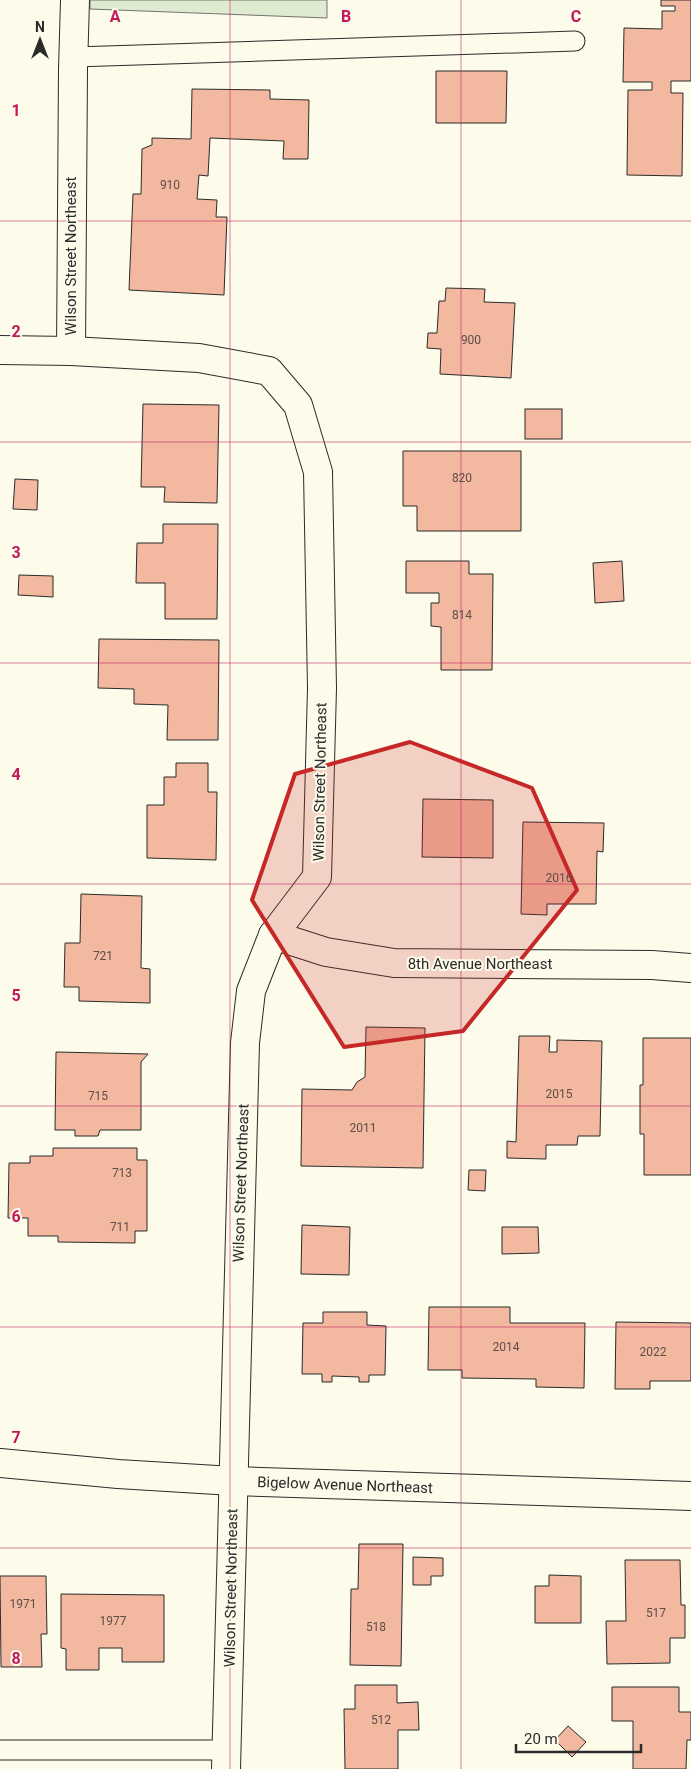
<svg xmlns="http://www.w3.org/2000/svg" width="691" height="1769" viewBox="0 0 691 1769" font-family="Roboto,sans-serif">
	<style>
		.green { fill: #deebd1; stroke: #74746e }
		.building { fill: #f2b8a0; stroke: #2b2b2b }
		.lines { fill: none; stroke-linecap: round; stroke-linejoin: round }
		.service-casing { stroke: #2b2b2b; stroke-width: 21 }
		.minor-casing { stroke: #2b2b2b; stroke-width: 30 }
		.service { stroke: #fdfbea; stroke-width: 19 }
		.minor { stroke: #fdfbea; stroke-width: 28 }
		.marked { fill: #c62828; fill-opacity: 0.2; stroke: #c62828; stroke-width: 4; stroke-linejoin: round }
		.grid { fill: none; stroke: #c2185b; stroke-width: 1; stroke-opacity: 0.55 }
		.labels { text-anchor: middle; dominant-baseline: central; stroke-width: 4; stroke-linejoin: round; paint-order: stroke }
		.number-label { font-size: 12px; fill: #5d4e48 }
		.street-label { font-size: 15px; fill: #2b2b2b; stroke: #fdfbea }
		.grid-label { font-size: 16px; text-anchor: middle; font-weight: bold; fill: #c2185b; stroke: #fdfbea; stroke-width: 4; stroke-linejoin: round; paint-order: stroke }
	</style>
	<rect width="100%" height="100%" fill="#fdfbea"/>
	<polygon class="green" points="90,0 327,0 327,18 90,9"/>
	<g class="building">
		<polygon points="661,0 691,0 691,81 671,81 671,93 683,93 682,176 627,175 628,90 652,90 652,82 623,82 624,28 662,29 662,11 675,11 675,6 661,6"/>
		<polygon points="436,71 507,71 506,123 436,123"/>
		<polygon points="192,89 270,90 270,99 309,100 308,159 283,159 284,141 210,138 208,176 199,175 197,199 217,200 216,217 227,217 224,295 129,290 133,194 141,194 142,149 152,145 152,138 191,139"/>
		<polygon points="446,288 485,289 484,302 515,303 511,378 440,374 441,349 427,348 428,333 437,333 439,301 445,301"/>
		<polygon points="143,404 219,405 217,503 164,502 165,487 141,487"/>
		<rect x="525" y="409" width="37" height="30"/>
		<polygon points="403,451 521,451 521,531 417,531 417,506 403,506"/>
		<polygon points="15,479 38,480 37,510 13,509"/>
		<polygon points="163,524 218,524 217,619 165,619 165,583 136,583 137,543 163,543"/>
		<polygon points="406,561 469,561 469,574 493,574 492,670 441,670 441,627 431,626 431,603 439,603 439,593 406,593"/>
		<polygon points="622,561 624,601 595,603 593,563"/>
		<polygon points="19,575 53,576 53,597 18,595"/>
		<polygon points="99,639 219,640 218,740 167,740 168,705 134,704 134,689 98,688"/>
		<polygon points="176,763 208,763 208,792 217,792 216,860 147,858 147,805 164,805 164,777 176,777"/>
		<polygon points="423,799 493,800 493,858 422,857"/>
		<polygon points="523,822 604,823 603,852 597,851 596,904 547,904 547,915 521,914"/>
		<polygon points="81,894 142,896 141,968 150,969 150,1003 79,1001 79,987 64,987 65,943 80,943"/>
		<polygon points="366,1027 425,1028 423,1168 301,1166 302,1089 352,1090 357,1082 365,1077"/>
		<polygon points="519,1036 550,1036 549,1052 557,1052 557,1040 602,1041 600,1136 578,1136 577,1145 546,1145 546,1159 507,1158 507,1141 516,1142"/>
		<polygon points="643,1038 691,1038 691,1175 644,1175 644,1134 640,1134 640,1085 643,1085"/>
		<polygon points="56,1052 148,1054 141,1062 141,1130 100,1130 98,1136 75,1136 75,1130 55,1130"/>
		<polygon points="53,1148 137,1148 137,1160 147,1160 147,1231 135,1231 135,1243 58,1242 58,1236 28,1236 28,1218 8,1218 9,1163 30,1163 30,1156 53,1156"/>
		<polygon points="469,1170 486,1170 485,1191 468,1190"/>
		<polygon points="302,1225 350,1227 349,1275 301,1274"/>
		<polygon points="502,1227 538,1227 539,1253 502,1254"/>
		<polygon points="429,1307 510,1307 510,1323 585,1323 584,1388 536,1387 536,1379 462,1378 462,1370 428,1370"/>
		<polygon points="323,1312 367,1312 367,1325 386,1326 385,1375 369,1375 369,1382 359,1382 359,1377 332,1376 332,1382 322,1382 322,1374 302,1374 303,1323 323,1323"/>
		<polygon points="616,1322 691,1323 691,1381 650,1381 650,1389 615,1389"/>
		<polygon points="359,1544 403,1544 401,1666 350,1665 351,1589 358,1589"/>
		<polygon points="413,1557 443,1558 443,1576 431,1576 431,1585 413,1585"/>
		<polygon points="625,1560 680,1560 681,1605 685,1605 685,1638 670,1638 670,1663 607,1664 606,1621 626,1621"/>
		<polygon points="549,1575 581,1576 581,1623 535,1623 535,1586 549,1586"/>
		<polygon points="0,1576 46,1576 47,1634 41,1634 42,1667 1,1667"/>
		<polygon points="61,1594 164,1595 164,1662 122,1662 122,1648 99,1648 99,1670 66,1670 66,1649 61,1648"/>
		<polygon points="355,1685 397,1685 397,1703 418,1702 419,1730 398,1730 398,1769 345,1769 344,1709 355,1709"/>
		<polygon points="612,1687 679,1687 679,1712 691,1712 691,1740 687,1740 686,1769 633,1769 633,1721 612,1721"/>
		<polygon points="568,1726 586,1742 572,1757 555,1740"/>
	</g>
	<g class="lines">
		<g class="service-casing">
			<g id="service">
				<polyline points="74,57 575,41"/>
				<polyline points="0,1750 226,1750"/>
			</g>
		</g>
		<g class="minor-casing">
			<g id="minor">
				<polyline points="0,350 71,351 199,358 269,371 298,405 318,472 322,688 317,877 273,935 251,991 245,1043 226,1769"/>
				<polyline points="71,351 73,69 75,0"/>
				<polyline points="273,935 326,952 394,963 652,965 691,968"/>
				<polyline points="0,1463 118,1474 233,1481 691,1496"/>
			</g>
		</g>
		<use href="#service" class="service"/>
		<use href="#minor" class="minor"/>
	</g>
	<path class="marked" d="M 410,742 L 532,788 L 577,890 L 463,1031 L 344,1047 L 252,900 L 295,774 Z"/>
	<path class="grid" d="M 230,0 L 230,1769M 461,0 L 461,1769M 0,221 L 691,221M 0,442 L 691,442M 0,663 L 691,663M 0,884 L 691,884M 0,1106 L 691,1106M 0,1327 L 691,1327M 0,1548 L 691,1548"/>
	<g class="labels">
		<g class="number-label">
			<text x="170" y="185">910</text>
			<text x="471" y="340">900</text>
			<text x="462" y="478">820</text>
			<text x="462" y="615">814</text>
			<text x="559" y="878">2016</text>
			<text x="103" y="956">721</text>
			<text x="559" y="1094">2015</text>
			<text x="98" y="1096">715</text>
			<text x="363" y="1128">2011</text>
			<text x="122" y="1173">713</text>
			<text x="120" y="1227">711</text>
			<text x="506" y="1347">2014</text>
			<text x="653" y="1352">2022</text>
			<text x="23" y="1604">1971</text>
			<text x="656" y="1613">517</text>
			<text x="113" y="1621">1977</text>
			<text x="376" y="1627">518</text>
			<text x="381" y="1720">512</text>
		</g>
		<g class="street-label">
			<text transform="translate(71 256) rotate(-90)">Wilson Street Northeast</text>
			<text transform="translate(320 782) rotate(-89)">Wilson Street Northeast</text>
			<text x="480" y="964">8th Avenue Northeast</text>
			<text transform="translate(241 1183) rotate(-88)">Wilson Street Northeast</text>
			<text transform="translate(345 1485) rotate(2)">Bigelow Avenue Northeast</text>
			<text transform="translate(231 1588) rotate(-89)">Wilson Street Northeast</text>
		</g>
	</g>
	<g class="grid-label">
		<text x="115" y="22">A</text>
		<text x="346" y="22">B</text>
		<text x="576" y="22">C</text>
		<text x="16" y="116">1</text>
		<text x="16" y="337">2</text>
		<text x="16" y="558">3</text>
		<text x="16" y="780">4</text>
		<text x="16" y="1001">5</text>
		<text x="16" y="1222">6</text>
		<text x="16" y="1443">7</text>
		<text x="16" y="1664">8</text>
	</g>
	<g transform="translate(40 40)" stroke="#fdfbea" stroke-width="4" paint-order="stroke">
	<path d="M0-4L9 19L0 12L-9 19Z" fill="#2b2b2b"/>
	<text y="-8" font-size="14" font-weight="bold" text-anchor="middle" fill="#2b2b2b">N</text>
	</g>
	<path d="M516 1744v8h125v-8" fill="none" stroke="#2b2b2b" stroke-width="2.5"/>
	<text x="524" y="1744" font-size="15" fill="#2b2b2b" stroke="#fdfbea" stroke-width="4" paint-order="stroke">20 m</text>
</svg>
